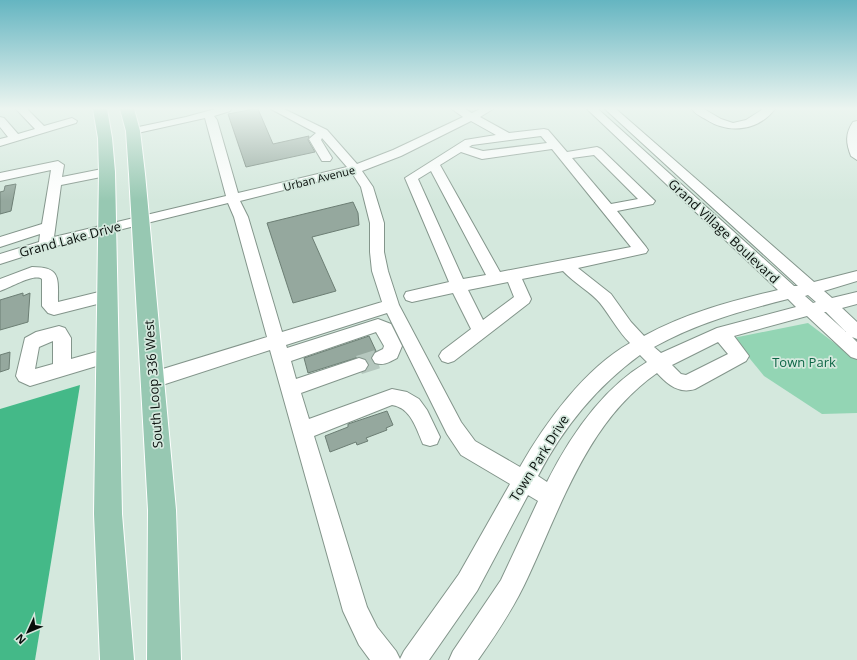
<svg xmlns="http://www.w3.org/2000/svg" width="857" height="660" viewBox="0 0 857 660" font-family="'Open Sans',sans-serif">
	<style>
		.green { fill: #93d5b4 }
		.forest { fill: #44b988 }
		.building { fill: #95a89e; stroke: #6c7e74 }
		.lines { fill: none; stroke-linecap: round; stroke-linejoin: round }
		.minor-tunnel { stroke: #b5c7be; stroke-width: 19; stroke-dasharray: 19 10; stroke-linecap: butt }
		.minor-casing { stroke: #83958b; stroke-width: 2 }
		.major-casing { stroke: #fff; stroke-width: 2 }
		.minor { fill: #fff; fill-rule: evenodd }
		.major { fill: #97c8b2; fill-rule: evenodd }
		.labels { text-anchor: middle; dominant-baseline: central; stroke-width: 3.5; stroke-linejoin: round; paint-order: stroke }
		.far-street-label { font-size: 11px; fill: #080e0b; stroke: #d4e8dd }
		.street-label { font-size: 13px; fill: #080e0b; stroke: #d4e8dd }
		.park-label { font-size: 13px; fill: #0d6646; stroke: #d4e8dd }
	</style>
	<rect width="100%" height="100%" fill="#d4e8dd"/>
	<polygon class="green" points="808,323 857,360 857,413 822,414 764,376 733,338"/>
	<polygon class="forest" points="80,385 35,660 0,660 0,409"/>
	<g class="building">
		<polygon points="254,109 258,109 273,144 309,136 308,140 315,152 246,167 228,114"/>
		<polygon points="16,184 11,211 0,214 0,192 4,191 5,186"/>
		<polygon points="353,202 358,213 359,225 312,237 336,291 293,303 267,223"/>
		<polygon points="23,293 23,296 30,293 28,322 0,330 0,300"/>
		<polygon points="369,336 376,351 371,359 374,364 377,365 368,368 369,364 366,359 359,357 308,373 304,358"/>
		<polygon points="10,352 9,369 0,372 0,355"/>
		<polygon points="387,411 393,425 386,428 387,430 366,438 368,441 357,445 356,442 330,452 325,436 348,427 348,424"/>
	</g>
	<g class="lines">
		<polyline class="minor-tunnel" points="359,365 381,358"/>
		<g class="minor-casing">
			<g id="minor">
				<polygon points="16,109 27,109 44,126 72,118 77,121 76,123 0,146 0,139 8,137 0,127 0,117 4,118 18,134 35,129"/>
				<path d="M 215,109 L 231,109 L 230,111 L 214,116 L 217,120 L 238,193 L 347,167 L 322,138 L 321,140 L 332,158 L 330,161 L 322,161 L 309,139 L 316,133 L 271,109 L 284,109 L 327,130 L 357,164 L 393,150 L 463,117 L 452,109 L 465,109 L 472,113 L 480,109 L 493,109 L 480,117 L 509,133 L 544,129 L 548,130 L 567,152 L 597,147 L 601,149 L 655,201 L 653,204 L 617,211 L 646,247 L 648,250 L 646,253 L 578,268 L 611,294 L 631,322 L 644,336 C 686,313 731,301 778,290 L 587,109 L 598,109 L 794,286 L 798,286 L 605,109 L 616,109 L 814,282 L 857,271 L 857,281 L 824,291 L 832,298 L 857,292 L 857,304 L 842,308 L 857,322 L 857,339 L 852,337 L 857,342 L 857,359 L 851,357 L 807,316 L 734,336 L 749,356 L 746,361 L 695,389 C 679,394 668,385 657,373 C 588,421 562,504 528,577 C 515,606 497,633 478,660 L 449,660 L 453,651 L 501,580 L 538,501 L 528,495 L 477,591 L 429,660 L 370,660 L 359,645 L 343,611 L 270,350 L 153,388 L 146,386 L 144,380 L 146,374 L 153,372 L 267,337 L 234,217 L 228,203 L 66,243 L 0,264 L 0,254 L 39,242 L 40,234 L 0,247 L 0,237 L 42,224 L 51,170 L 0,181 L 0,173 L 58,161 L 64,165 L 62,177 L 107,168 L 111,169 L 113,172 L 111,175 L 61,185 L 54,237 L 226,196 L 205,118 L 133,134 L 127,131 L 129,129 L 186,117 ZM 471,121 L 496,135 L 465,140 L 405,178 L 449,282 L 406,292 L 404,296 L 406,300 L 412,302 L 453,293 L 471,329 L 442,351 L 439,356 L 442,361 L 448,363 L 454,361 L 529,303 L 531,299 L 522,279 L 563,271 C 574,283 591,292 600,303 C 611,317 618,331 630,343 C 585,368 545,423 520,467 L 475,441 L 461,422 L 399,305 L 388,271 L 384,252 L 384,223 L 373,187 L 362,171 L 401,156 ZM 541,136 L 547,143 L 483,151 L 469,147 L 472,145 ZM 552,149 L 631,247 L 500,272 L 440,165 L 461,152 L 482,159 ZM 594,155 L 638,199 L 611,204 L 572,158 ZM 431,171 L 486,275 L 463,279 L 418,179 ZM 352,173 L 361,187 L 370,223 L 370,252 L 372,271 L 382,302 L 282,332 L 248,217 L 240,201 ZM 508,282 L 514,297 L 483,320 L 468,290 ZM 808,295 L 816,302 L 813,303 L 805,296 ZM 788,299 L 796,307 L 717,328 L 661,353 L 654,347 C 697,323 741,311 788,299 ZM 824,312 L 826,312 L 846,332 ZM 387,313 L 447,434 L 461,455 L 510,484 L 459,574 L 404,651 L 400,659 L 396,651 L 377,627 L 367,607 L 314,436 L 392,405 C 411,408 416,428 423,444 L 430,446 L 437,444 L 440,437 L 427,410 L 419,399 L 407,392 L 392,389 L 309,419 L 301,393 L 365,370 L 368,365 L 365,360 L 359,358 L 296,379 L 291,361 L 376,332 L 384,346 L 383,349 L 375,353 L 372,358 L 375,363 C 384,366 389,362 397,358 L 402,346 L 391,324 L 378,319 L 287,348 L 286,345 ZM 718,342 L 728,354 L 686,375 L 681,374 L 672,365 ZM 640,355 L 647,362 C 603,388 570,436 547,482 L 538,476 C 563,428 596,387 640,355 Z"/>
				<path d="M 692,109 L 704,109 L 721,119 L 733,123 L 746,120 L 763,109 L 775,109 C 758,131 729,134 707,120 C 702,117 695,114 692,109 Z"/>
				<path d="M 857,121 L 857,160 L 851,156 C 846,143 845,134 853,122 Z"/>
				<path d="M 32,267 C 61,267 58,278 58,302 L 107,290 L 113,292 L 115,296 L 113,300 L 54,315 L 48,313 L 42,306 L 42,279 C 34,273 10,288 0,291 L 0,279 Z"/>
				<path d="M 59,326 L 65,328 L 71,338 L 71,359 L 107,349 L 113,351 L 116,356 L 113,361 L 30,386 L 19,381 L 16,376 L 25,338 L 36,332 ZM 53,341 L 53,364 L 35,369 L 39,347 Z"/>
			</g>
		</g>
		<g class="major-casing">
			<g id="major">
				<polygon points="93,109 107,109 112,138 115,172 122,514 134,660 100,660 94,514 99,172 98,138"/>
				<polygon points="120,109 134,109 140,131 145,174 176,510 181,660 147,660 148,510 129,174 126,131"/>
			</g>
		</g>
		<use href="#minor" class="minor"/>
		<use href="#major" class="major"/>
	</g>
	<linearGradient id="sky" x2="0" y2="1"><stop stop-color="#65b5c1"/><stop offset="0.54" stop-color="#ecf5f0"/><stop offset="1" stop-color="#ecf5f0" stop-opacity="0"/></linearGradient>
	<rect width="857" height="201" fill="url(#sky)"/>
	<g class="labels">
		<g class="far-street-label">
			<text transform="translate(319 178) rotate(-14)">Urban Avenue</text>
		</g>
		<g class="street-label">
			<text transform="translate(724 231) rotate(43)">Grand Village Boulevard</text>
			<text transform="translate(70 239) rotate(-15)">Grand Lake Drive</text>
			<text transform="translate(153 384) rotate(-94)">South Loop 336 West</text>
			<text transform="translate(539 458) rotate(-58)">Town Park Drive</text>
		</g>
		<g class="park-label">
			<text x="804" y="362">Town Park</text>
		</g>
	</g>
	<g transform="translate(28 632) rotate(226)" stroke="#d4e8dd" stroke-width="3" paint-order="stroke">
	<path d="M0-3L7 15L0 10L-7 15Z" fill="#080e0b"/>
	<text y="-6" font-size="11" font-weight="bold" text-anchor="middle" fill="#080e0b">N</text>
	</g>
</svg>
